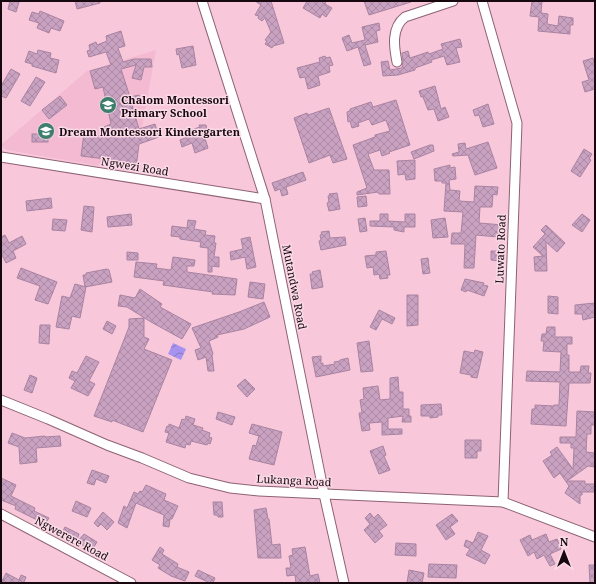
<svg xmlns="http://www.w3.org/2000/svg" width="596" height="584" viewBox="0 0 596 584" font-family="'Noto Serif',serif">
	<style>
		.built { fill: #f3bad1 }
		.water { fill: url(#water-waves) }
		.building { fill: url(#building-cross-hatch); stroke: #a883a1 }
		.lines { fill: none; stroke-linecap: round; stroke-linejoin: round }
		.minor-casing { stroke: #8d6273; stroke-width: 11 }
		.minor { stroke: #fff; stroke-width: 9 }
		.labels { text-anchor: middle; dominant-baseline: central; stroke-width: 3; stroke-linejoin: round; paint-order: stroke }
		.poi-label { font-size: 11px; font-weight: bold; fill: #17070e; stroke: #f9dae6; text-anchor: start }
		.street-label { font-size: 11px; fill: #17070e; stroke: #f9dae6 }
	</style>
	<defs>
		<pattern id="water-waves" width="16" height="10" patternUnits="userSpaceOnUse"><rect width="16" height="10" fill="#a793ef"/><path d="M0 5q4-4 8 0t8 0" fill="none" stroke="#8776c0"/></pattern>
		<pattern id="building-cross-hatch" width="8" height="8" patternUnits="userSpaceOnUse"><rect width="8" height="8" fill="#c9a2c1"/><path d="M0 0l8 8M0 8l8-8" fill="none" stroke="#ac8aa5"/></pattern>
	</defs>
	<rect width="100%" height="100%" fill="#f9c7da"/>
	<polygon class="built" points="156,50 141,133 135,172 7,150 1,145 87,71"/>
	<polygon class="water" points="173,343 186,349 181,360 168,354"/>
	<g class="building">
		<polygon points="10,1 19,2 16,12 8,9"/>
		<polygon points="75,1 100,1 100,3 77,9"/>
		<polygon points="255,1 271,1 284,43 273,46 272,48 265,44 267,41 265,40 271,32 265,18 262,21 258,18 259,16 255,15 261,5"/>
		<polygon points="307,1 326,1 325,4 332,8 326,17 322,14 320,18 303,8"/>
		<polygon points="364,1 411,1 411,2 369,15"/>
		<polygon points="532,1 542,1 541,13 548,14 547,24 558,26 559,16 573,18 573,25 570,25 570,34 538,31 539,17 530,16"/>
		<polygon points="40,11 64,21 60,31 51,28 49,33 37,28 39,23 29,20 32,12 39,14"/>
		<polygon points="379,23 380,30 376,31 378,42 365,45 371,64 364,66 358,47 347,51 342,38 349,35 352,43 365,40 362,27"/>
		<polygon points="121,31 125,46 118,48 123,62 134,59 151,59 152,67 144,67 141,80 132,78 136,65 121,69 130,97 139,95 142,103 132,105 139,129 155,124 159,137 139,144 136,168 114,164 114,160 81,156 84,133 107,137 104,127 111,124 103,87 95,89 90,71 111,65 106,52 89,57 87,51 90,50 89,45 96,42 97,45 107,41 106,36"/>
		<polygon points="460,39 462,47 456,48 460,62 447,65 444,56 431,60 432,62 415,68 415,70 398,75 383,76 381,62 388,61 390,70 402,68 403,61 402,53 408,51 410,58 428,52 429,54 443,49 441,44"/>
		<polygon points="193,46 196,65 182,68 179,54 177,55 176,49"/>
		<polygon points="38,50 51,53 50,58 59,60 56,73 32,66 32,64 25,62 29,51 37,54"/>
		<polygon points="325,56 326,58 330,57 333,65 329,66 330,72 318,76 320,85 308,89 305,77 300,78 297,68 320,62 319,58"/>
		<polygon points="593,58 595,65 595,89 585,92 582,82 589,80 583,61"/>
		<polygon points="11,69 20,74 6,98 1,96 1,86"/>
		<polygon points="36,77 45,82 30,106 21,101"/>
		<polygon points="435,86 441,109 445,107 449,117 438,121 434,109 428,110 423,97 421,97 419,91"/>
		<polygon points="60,96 67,105 49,119 42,110"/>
		<polygon points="396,100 410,145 389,152 390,153 382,156 380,150 368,154 374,170 389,170 390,194 379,194 378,192 357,195 357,192 367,188 353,145 375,137 375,135 390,131 386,120 372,125 369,119 358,123 359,126 352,128 350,121 348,122 347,112 350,111 350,109 371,102 373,107"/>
		<polygon points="488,104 494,124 483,127 479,115 475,116 473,110"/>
		<polygon points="329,108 347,159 333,163 330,155 309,163 294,118 307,113 308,115"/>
		<polygon points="199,125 206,125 207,132 203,132 208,148 195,153 192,143 182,147 180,140 190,136 188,131 200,127"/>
		<rect x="32" y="134" width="16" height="8"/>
		<polygon points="488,142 497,168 475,175 468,155 453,156 452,154 459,152 458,144 465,143 466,149"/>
		<polygon points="430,145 433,145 434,151 414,159 411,152"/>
		<polygon points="584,149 592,154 589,159 591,160 580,177 571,171"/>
		<polygon points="415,160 415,179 406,180 405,174 398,175 397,161"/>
		<polygon points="450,165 450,168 455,167 456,179 449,180 450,190 460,191 459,201 474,202 475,186 498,187 497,195 493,194 492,207 480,207 479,223 503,225 502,236 498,235 498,237 476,235 474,268 464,268 465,244 451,244 452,233 461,233 463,212 444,211 446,183 442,183 442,181 435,181 434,169"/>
		<polygon points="303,172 306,180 286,187 288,194 282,196 280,189 275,191 272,183"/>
		<polygon points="337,193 340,209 329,211 327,203 329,202 328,196 330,196 329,194"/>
		<polygon points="366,196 367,206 358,207 357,197"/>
		<polygon points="51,198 52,208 27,211 26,201"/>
		<polygon points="84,206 94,207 92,232 81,230"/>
		<polygon points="131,214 132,225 108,227 107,217"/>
		<polygon points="380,214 388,214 388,221 405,222 405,214 415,214 415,227 404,227 404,232 394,230 394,227 370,226 370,221 380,221"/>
		<polygon points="582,214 590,220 582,232 572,225"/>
		<polygon points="365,218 367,231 360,232 358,219"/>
		<polygon points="445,218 448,237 433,238 431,220"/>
		<polygon points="53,219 67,220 65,231 52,230"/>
		<polygon points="188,220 196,221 194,229 206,231 205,235 215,236 214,243 216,243 214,257 219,257 219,267 212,266 212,272 208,272 208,248 200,247 201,242 180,239 180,237 171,236 172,226 187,228"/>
		<polygon points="546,225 565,243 557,252 546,242 547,271 535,271 534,257 543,256 533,247 545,234 541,230"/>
		<polygon points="329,231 330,238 345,237 346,245 321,250 319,241 321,240 320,235 322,234 321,232"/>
		<polygon points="5,235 9,243 22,236 26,244 13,251 16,258 6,263 1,253 1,237"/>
		<polygon points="250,237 256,267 247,269 245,257 231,260 230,252 243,249 241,239"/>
		<polygon points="386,251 390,275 387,275 388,278 380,279 379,274 374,275 373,267 367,268 365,256 376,255 376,252"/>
		<polygon points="491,251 500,251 499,261 491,260"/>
		<polygon points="127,252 138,253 138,260 127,260"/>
		<polygon points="173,257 195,260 194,266 187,266 187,272 237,279 235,295 212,294 213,292 163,285 164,281 134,277 136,262 157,264 156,268 171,270"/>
		<polygon points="428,258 429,267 428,267 429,267 430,273 423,274 421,259"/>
		<polygon points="21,268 57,282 48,304 35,300 40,286 17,278"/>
		<polygon points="107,269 109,270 112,282 85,287 83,275 86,275 86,273"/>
		<polygon points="320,270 323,287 312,289 310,274 313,274 312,272"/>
		<polygon points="465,279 484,283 483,285 488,286 484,296 467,290 466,292 461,290"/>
		<polygon points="250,282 265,284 263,299 248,297"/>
		<polygon points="75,284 86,287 80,318 72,316 69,329 56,327 62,296 70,298"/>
		<polygon points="140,289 162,304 160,307 191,324 182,339 151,322 127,307 118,306 120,295 135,298"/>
		<polygon points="407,295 418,295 418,325 407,326"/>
		<polygon points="548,296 558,297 558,314 548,313"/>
		<polygon points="264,302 270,317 244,329 217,335 218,337 209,341 213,354 212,355 214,371 208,371 206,357 198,360 195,350 201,348 192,328 239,312"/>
		<polygon points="595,303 595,317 583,320 582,314 575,314 575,305"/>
		<polygon points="379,310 395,318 392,324 382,319 376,330 370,327"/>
		<polygon points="144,318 144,337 149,339 144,349 172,360 143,432 112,420 112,422 94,416 129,327 129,319"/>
		<polygon points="107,321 116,326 112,334 103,329"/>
		<polygon points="40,325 50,325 49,344 39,343"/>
		<polygon points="547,327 555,327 555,337 572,337 572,344 567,344 567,355 569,355 569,372 580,372 581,366 589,366 588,373 591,373 590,383 569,383 566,426 531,424 532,409 535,409 535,405 554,406 554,405 559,405 560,382 526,381 527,371 560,372 561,352 543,351 544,341 541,341 542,334 546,334"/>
		<polygon points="369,341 373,371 361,372 357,343"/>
		<polygon points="475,350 483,352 477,378 471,377 471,375 460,373 464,351 474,353"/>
		<polygon points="86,356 99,362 89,381 95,384 88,396 71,388 75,381 69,378 72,371 77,373"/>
		<polygon points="321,356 321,364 323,363 323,366 335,364 334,362 340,361 340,360 348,358 350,370 316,377 312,357"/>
		<polygon points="30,375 37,378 32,393 24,390"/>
		<polygon points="398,377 399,392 403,392 403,409 409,409 409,416 411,416 411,422 402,422 403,416 388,418 388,429 402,429 402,434 382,435 382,422 369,423 370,430 362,431 359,413 362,413 360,400 364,399 363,388 378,386 380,400 390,399 390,378"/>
		<polygon points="245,379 255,389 247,397 237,386"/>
		<polygon points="441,404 442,415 438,415 438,417 430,418 430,416 421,416 421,405"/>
		<polygon points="577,411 595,412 595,425 591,425 591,434 587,434 586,452 595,453 595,467 588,466 567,481 585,481 585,484 595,484 594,492 582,492 582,495 580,495 580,504 565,493 569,486 560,473 554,478 543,461 552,455 550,452 557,447 573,469 574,448 571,448 571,443 560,443 560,437 576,437"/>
		<polygon points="218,412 235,417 232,425 216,419"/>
		<polygon points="186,416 195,419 193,425 203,428 202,430 210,433 209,437 212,438 210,444 208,443 207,445 191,441 190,445 186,444 185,448 166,442 169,433 165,432 167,426 169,427 169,424 179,428 182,419 185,420"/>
		<polygon points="252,424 282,432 274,465 249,459 253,445 256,446 259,436 249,433"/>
		<polygon points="12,433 25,438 45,436 45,437 60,436 61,446 36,448 37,462 20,464 19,447 8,443"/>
		<polygon points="465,440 481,440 481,451 477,451 477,458 465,458"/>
		<polygon points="383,446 386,455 384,456 390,470 379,474 370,451"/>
		<polygon points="92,470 109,476 106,483 96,479 94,485 87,483"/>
		<polygon points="1,478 16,485 11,496 35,508 34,511 49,518 45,524 15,509 16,506 1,500"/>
		<polygon points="146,485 166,494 164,500 178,506 172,519 170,519 169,527 163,526 164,515 136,503 127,528 118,523 124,506 127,508 134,492 138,494 140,491 142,492"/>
		<polygon points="76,501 91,508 87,517 72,511"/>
		<polygon points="213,502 222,502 223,517 218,517 217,515 214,515"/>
		<polygon points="266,508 268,519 269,519 272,545 280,544 281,558 258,558 254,510"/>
		<polygon points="103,512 114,522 107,530 101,524 98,527 94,523"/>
		<polygon points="370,513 374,518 378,514 387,525 379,531 383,536 375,543 364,530 370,524 365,518"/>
		<polygon points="452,514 458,521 450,527 455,534 446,540 436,525"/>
		<polygon points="65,527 79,534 77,540 62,533"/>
		<polygon points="478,532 488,536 481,550 490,555 485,564 466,555 470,549 464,546 466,540 473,543"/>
		<polygon points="84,534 97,542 92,550 77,542"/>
		<polygon points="546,534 549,542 557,539 561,549 550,554 555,564 550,566 544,555 537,559 534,552 528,556 520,540 530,535 532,540"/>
		<polygon points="396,543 416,544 416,556 395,555"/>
		<polygon points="160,547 164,550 162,554 178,564 177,567 189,572 185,581 171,576 158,568 160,565 152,560"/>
		<polygon points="305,547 310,576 318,574 320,583 296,583 295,575 287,576 286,568 291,568 289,556 293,555 292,549"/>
		<polygon points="429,564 457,565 456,578 428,577"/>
		<polygon points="589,565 595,565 595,583 590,583"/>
		<polygon points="198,570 215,578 213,583 210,583 195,576"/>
		<polygon points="409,570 424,573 422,583 407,583"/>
		<polygon points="6,573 19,580 21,575 26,577 24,582 25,583 1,583"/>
	</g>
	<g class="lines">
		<g class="minor-casing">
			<g id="minor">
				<polyline points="202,1 265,199 324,494 344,583"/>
				<polyline points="482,1 517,123 503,502"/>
				<path d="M 397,62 C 394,47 391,28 405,17 L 453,1"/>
				<polyline points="1,157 265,199"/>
				<polyline points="1,400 48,419 107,445 142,458 189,478 230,488 259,491 503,502 595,537"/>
				<polyline points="1,514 131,583"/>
			</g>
		</g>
		<use href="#minor" class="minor"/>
	</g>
	<defs>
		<g id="school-disc" transform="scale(0.9)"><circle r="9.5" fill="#3e7e6c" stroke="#f9dae6"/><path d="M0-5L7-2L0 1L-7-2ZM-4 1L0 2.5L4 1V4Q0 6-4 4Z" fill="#fff"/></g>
	</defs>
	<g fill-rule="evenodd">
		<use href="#school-disc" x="108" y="105"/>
		<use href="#school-disc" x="46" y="131"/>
	</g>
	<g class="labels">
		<g class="poi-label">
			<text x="121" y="99">Chalom Montessori<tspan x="121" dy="13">Primary School</tspan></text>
			<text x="59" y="131">Dream Montessori Kindergarten</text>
		</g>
		<g class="street-label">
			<text transform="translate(135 166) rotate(9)">Ngwezi Road</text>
			<text transform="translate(500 249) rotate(-88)">Luwato Road</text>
			<text transform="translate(295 287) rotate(79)">Mutandwa Road</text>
			<text transform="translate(294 480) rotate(3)">Lukanga Road</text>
			<text transform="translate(72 538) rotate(28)">Ngwerere Road</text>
		</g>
	</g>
	<rect width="596" height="584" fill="none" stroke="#17070e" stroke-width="4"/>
	<g transform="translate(564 552)" stroke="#f9dae6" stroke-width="3" paint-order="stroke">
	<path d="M0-3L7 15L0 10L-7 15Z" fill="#17070e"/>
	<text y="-6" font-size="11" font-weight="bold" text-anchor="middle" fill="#17070e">N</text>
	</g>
</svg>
